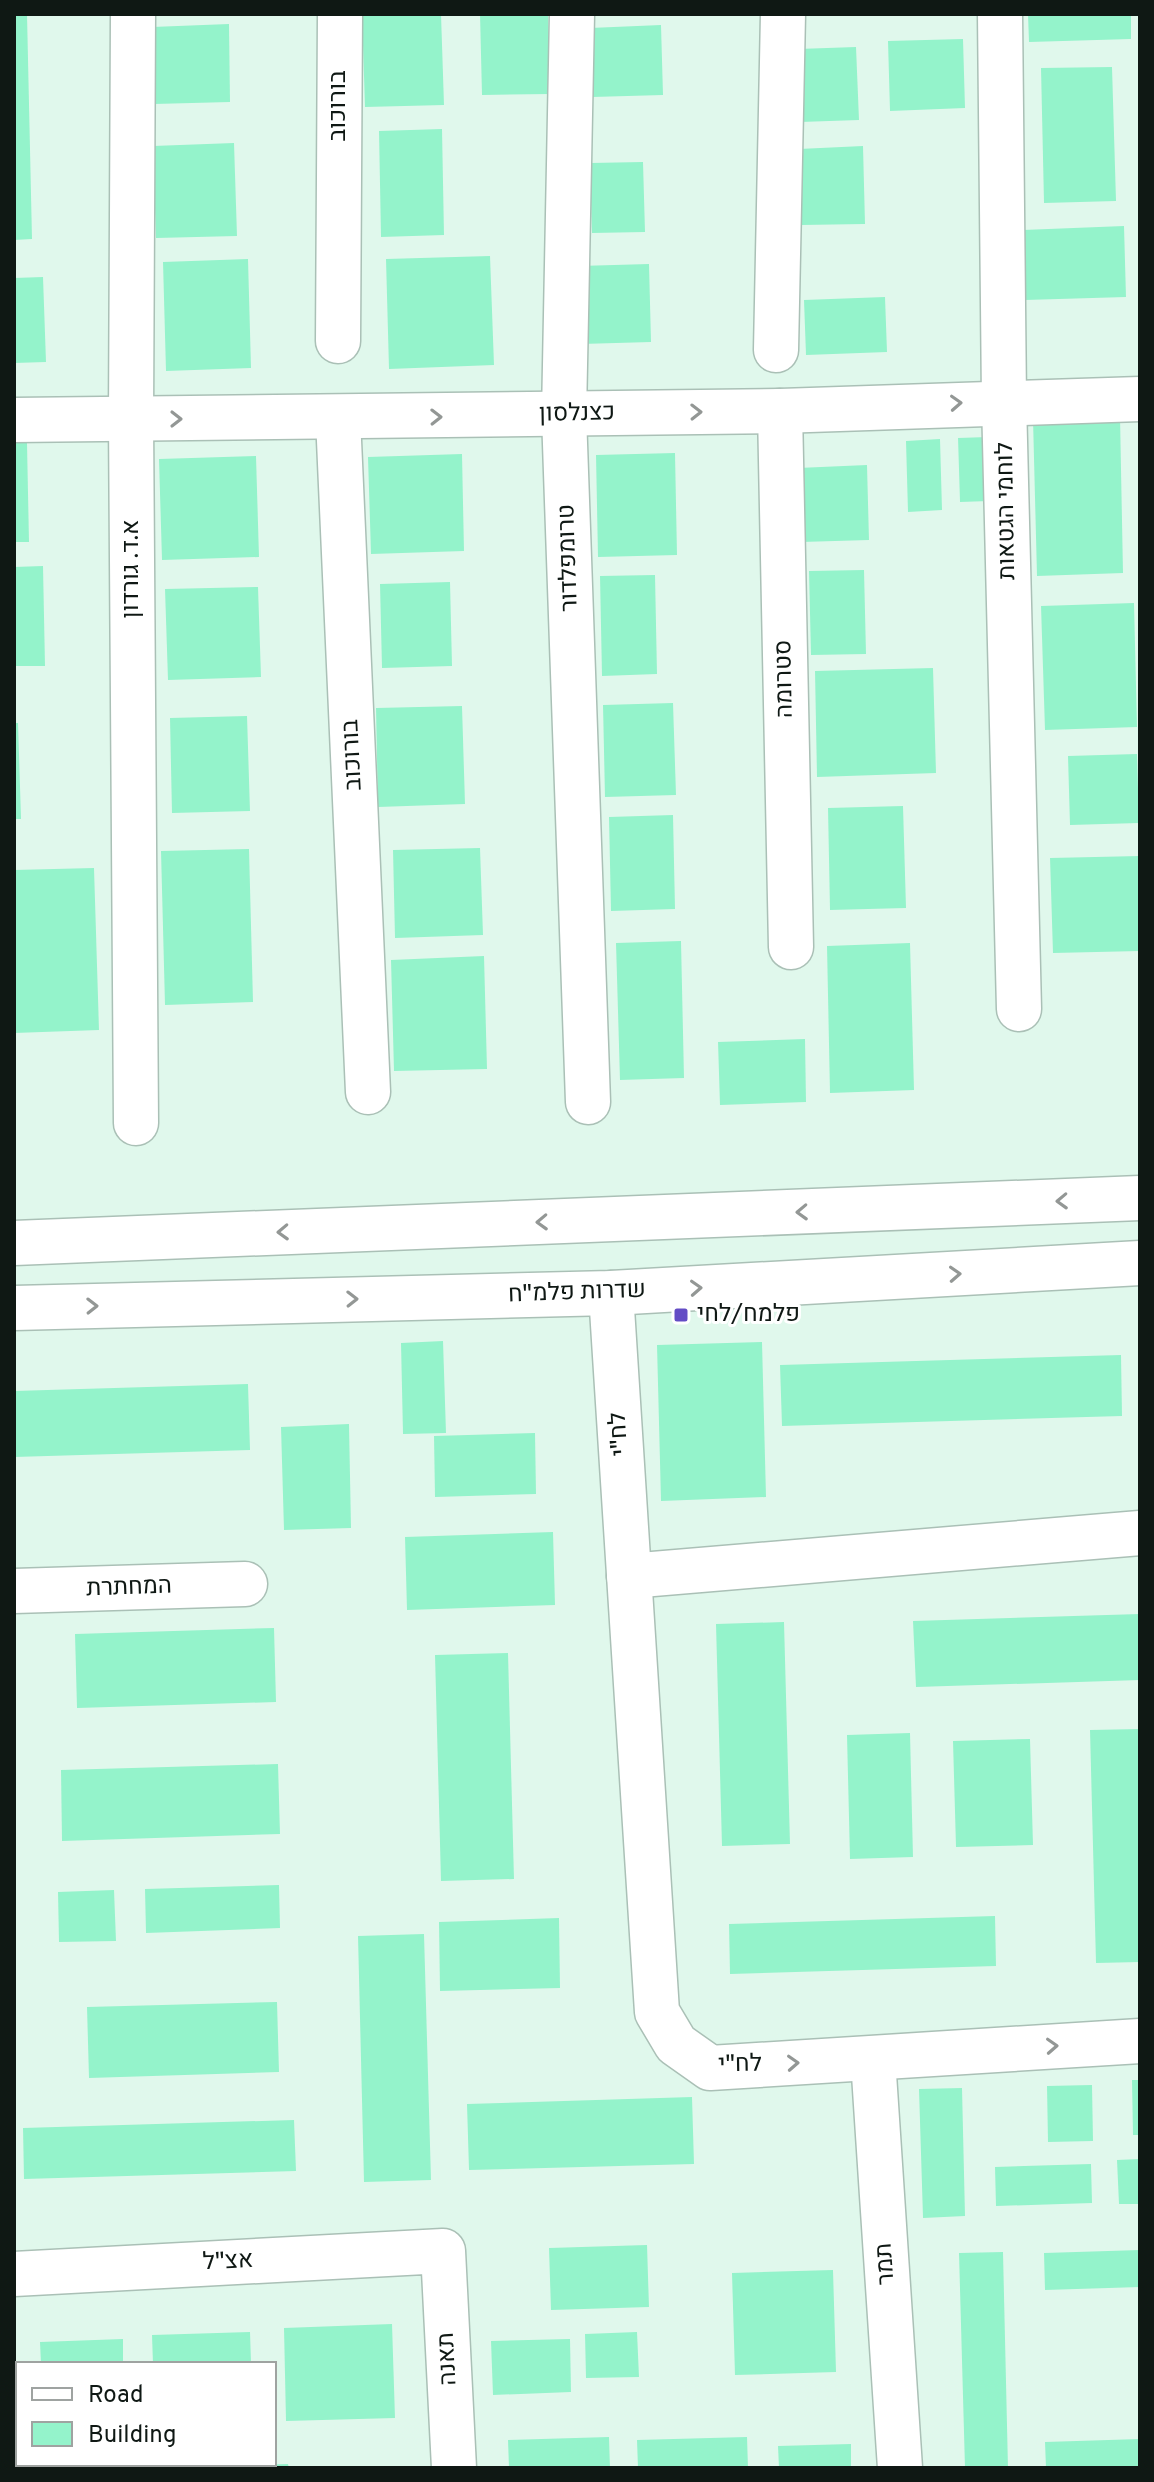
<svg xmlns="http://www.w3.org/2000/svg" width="1154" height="2482" viewBox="0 0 1154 2482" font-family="Overpass,Heebo,sans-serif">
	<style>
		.building { fill: #94f3cb }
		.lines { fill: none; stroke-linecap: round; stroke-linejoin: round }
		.minor-casing { stroke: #aac0b6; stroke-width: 47 }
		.tertiary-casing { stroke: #aac0b6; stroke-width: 47 }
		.minor { stroke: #fff; stroke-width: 44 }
		.tertiary { stroke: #fff; stroke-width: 44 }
		.oneway { stroke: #939795 }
		.poi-dot { fill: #634cc5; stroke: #fff; stroke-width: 3 }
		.labels { text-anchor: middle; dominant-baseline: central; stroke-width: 6; stroke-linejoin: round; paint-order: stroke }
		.street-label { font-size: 24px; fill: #0f1814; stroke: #fff }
		.poi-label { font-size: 24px; fill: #0f1814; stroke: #fff; text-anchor: start }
	</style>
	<rect width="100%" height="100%" fill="#e0f8ec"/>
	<g class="building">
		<polygon points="14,14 27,14 32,239 14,240"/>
		<polygon points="362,14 441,14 444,105 365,107"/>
		<polygon points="480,14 548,14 550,94 482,95"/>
		<polygon points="1028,14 1131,14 1131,39 1029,42"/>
		<polygon points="229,24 230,102 154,104 152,27"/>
		<polygon points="661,25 663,95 592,97 590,28"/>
		<polygon points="963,39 965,108 890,111 888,41"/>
		<polygon points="856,47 859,120 800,122 798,49"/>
		<polygon points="1112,67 1116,201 1044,203 1041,68"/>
		<polygon points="442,129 444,235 381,237 379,131"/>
		<polygon points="234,143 237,236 156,238 153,146"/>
		<polygon points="863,146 865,224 801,225 799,149"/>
		<polygon points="643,162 645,232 592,233 590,163"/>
		<polygon points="1124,226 1126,297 1025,300 1023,230"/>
		<polygon points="490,256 494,365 389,369 386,259"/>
		<polygon points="248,259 251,368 166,371 163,262"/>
		<polygon points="649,264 651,342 581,344 579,266"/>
		<polygon points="43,277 46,362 14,363 14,278"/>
		<polygon points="885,297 887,352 806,355 804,300"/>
		<polygon points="1120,416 1123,573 1037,576 1033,419"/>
		<polygon points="988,437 989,501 960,502 958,438"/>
		<polygon points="940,439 942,510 908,512 906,441"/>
		<polygon points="14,443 27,443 29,542 14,542"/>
		<polygon points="675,453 677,555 598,557 596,455"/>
		<polygon points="462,454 464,551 371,554 368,457"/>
		<polygon points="256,456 259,557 162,560 159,459"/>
		<polygon points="867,465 869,540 801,542 798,468"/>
		<polygon points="43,566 45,666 14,666 14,567"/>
		<polygon points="864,570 866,654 811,655 809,571"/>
		<polygon points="655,575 657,674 602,676 600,576"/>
		<polygon points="450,582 452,666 382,668 380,584"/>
		<polygon points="258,587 261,677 168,680 165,589"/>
		<polygon points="1134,603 1137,727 1045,730 1041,606"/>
		<polygon points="933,668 936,773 817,777 815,671"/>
		<polygon points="673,703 676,795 605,797 603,705"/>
		<polygon points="462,706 465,804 378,807 376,708"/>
		<polygon points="247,716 250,811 172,813 170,718"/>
		<polygon points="14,723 18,723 21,819 14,819"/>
		<polygon points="1137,754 1139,823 1070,825 1068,756"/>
		<polygon points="903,806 906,908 830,910 828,808"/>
		<polygon points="673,815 675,909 611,911 609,817"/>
		<polygon points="480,848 483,935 395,938 393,850"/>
		<polygon points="249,849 253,1002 165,1005 161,851"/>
		<polygon points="1140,856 1140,951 1053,953 1050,858"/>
		<polygon points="94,868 99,1030 14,1033 14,870"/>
		<polygon points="681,941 684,1078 620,1080 616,943"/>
		<polygon points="910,943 914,1090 830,1093 827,946"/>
		<polygon points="484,956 487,1069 394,1071 391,960"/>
		<polygon points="805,1039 806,1102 720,1105 718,1042"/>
		<polygon points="443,1341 446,1433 403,1434 401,1343"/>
		<polygon points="762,1342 766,1497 661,1501 657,1345"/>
		<polygon points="1121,1355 1122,1416 782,1426 780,1365"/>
		<polygon points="248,1384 250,1450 14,1457 14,1391"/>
		<polygon points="349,1424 351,1528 284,1530 281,1427"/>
		<polygon points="535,1433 536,1494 435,1497 434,1436"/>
		<polygon points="553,1532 555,1605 407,1610 405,1537"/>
		<polygon points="1140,1614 1140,1680 916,1687 913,1621"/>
		<polygon points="784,1622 790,1844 722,1846 716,1624"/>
		<polygon points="274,1628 276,1702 77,1708 75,1634"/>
		<polygon points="508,1653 514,1879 441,1881 435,1655"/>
		<polygon points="1140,1729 1140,1962 1096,1963 1090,1730"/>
		<polygon points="910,1733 913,1857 850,1859 847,1735"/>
		<polygon points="1030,1739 1033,1845 956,1847 953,1741"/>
		<polygon points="278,1764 280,1834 62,1841 61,1770"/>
		<polygon points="279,1885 280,1928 146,1933 145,1889"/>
		<polygon points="114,1890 116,1941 59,1942 58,1892"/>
		<polygon points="995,1916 996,1966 730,1974 729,1924"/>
		<polygon points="559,1918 560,1988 440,1991 439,1922"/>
		<polygon points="424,1934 431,2180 364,2182 358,1936"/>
		<polygon points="277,2002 279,2072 89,2078 87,2007"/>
		<polygon points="1132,2080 1140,2080 1140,2135 1133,2135"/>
		<polygon points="1092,2085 1093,2141 1048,2142 1047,2086"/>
		<polygon points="962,2088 965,2216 923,2218 919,2089"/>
		<polygon points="692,2097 694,2164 469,2170 467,2104"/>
		<polygon points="294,2120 296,2171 24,2179 23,2128"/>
		<polygon points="1140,2159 1140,2204 1119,2204 1117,2160"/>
		<polygon points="1091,2164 1092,2203 996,2206 995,2167"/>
		<polygon points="647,2245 649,2307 551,2310 549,2248"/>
		<polygon points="1140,2250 1140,2287 1045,2290 1044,2253"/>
		<polygon points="1003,2252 1008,2468 965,2468 959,2253"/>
		<polygon points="833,2270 836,2372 735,2375 732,2273"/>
		<polygon points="392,2324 395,2418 286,2421 284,2328"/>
		<polygon points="250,2332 251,2364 153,2364 152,2335"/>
		<polygon points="637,2332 639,2377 586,2378 585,2334"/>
		<polygon points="123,2339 123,2364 41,2364 40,2342"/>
		<polygon points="570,2339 571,2392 493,2395 491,2341"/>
		<polygon points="609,2437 610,2468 509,2468 508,2440"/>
		<polygon points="747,2437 748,2468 638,2468 637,2440"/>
		<polygon points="1140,2439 1140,2468 1046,2468 1045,2442"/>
		<polygon points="851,2444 851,2468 779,2468 778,2446"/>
		<polygon points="288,2464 289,2468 255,2468 255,2465"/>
	</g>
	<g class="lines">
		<g class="minor-casing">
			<g id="minor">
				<polyline points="133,14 131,419 136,1123"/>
				<polyline points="572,14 564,415 588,1102"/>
				<polyline points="1000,14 1004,401 1019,1009"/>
				<polyline points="338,341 340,14"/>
				<polyline points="776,350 783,14"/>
				<polyline points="780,411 791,947"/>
				<polyline points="338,418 368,1092"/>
				<polyline points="14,420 780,411 1140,399"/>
				<polyline points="611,1293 657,2012 676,2044 710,2068 1140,2041"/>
				<polyline points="629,1576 1140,1533"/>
				<polyline points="14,1591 245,1584"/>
				<polyline points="873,2059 900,2468"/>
				<polyline points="14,2274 443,2251 454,2468"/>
			</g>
		</g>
		<g class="tertiary-casing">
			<g id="tertiary">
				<polyline points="14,1243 1140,1198"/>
				<polyline points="14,1308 611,1293 1140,1263"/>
			</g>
		</g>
		<use href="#minor" class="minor"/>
		<use href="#tertiary" class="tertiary"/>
	</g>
	<defs><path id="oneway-chevron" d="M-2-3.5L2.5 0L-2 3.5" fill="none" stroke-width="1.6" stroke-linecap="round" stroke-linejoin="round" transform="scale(2)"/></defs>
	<g class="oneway">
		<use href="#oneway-chevron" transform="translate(956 403) rotate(-3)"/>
		<use href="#oneway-chevron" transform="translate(696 412) rotate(-1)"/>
		<use href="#oneway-chevron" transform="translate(436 417) rotate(-1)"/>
		<use href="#oneway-chevron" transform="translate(176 419)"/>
		<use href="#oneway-chevron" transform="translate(1062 1201) rotate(178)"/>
		<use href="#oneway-chevron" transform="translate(802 1212) rotate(178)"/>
		<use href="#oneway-chevron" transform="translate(542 1222) rotate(178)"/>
		<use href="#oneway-chevron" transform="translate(283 1232) rotate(178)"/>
		<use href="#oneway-chevron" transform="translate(955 1274) rotate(-3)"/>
		<use href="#oneway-chevron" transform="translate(696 1288) rotate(-3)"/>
		<use href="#oneway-chevron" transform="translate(352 1299) rotate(-1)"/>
		<use href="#oneway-chevron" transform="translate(92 1306) rotate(-1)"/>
		<use href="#oneway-chevron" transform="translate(1052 2046) rotate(-3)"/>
		<use href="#oneway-chevron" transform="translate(793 2063) rotate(-3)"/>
	</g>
	<rect class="poi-dot" x="673" y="1307" width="16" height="16" rx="4"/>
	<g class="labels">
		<g class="street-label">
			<text transform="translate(339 106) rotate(-90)">בורוכוב</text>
			<text transform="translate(577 414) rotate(-1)">כצנלסון</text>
			<text transform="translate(1007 511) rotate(-91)">לוחמי הגטאות</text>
			<text transform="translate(569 558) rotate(-92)">טרומפלדור</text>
			<text transform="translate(132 569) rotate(-90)">א.ד. גורדון</text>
			<text transform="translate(785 679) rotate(-91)">סטרומה</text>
			<text transform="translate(353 755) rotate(-93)">בורוכוב</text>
			<text transform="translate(577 1293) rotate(-2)">שדרות פלמ"ח</text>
			<text transform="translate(620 1434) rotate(-94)">לח"י</text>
			<text transform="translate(129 1588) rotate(-2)">המחתרת</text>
			<text transform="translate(740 2065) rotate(-1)">לח"י</text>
			<text transform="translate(228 2262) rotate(-3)">אצ"ל</text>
			<text transform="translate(886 2264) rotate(-94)">תמר</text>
			<text transform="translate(448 2359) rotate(-93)">תאנה</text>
		</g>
		<g class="poi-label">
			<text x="697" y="1315">פלמח/לחי</text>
		</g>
	</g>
	<rect width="1154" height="2482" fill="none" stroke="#0f1814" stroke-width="32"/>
	<rect x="16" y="2362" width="260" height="104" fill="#ffffff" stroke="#9fa3a1" stroke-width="2"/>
	<rect x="32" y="2388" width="40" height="12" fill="#ffffff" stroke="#9fa3a1" stroke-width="2"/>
	<text x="88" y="2402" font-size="24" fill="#0f1814">Road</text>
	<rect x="32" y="2422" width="40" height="24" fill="#94f3cb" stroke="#9fa3a1" stroke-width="2"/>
	<text x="88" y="2442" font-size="24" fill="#0f1814">Building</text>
</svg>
